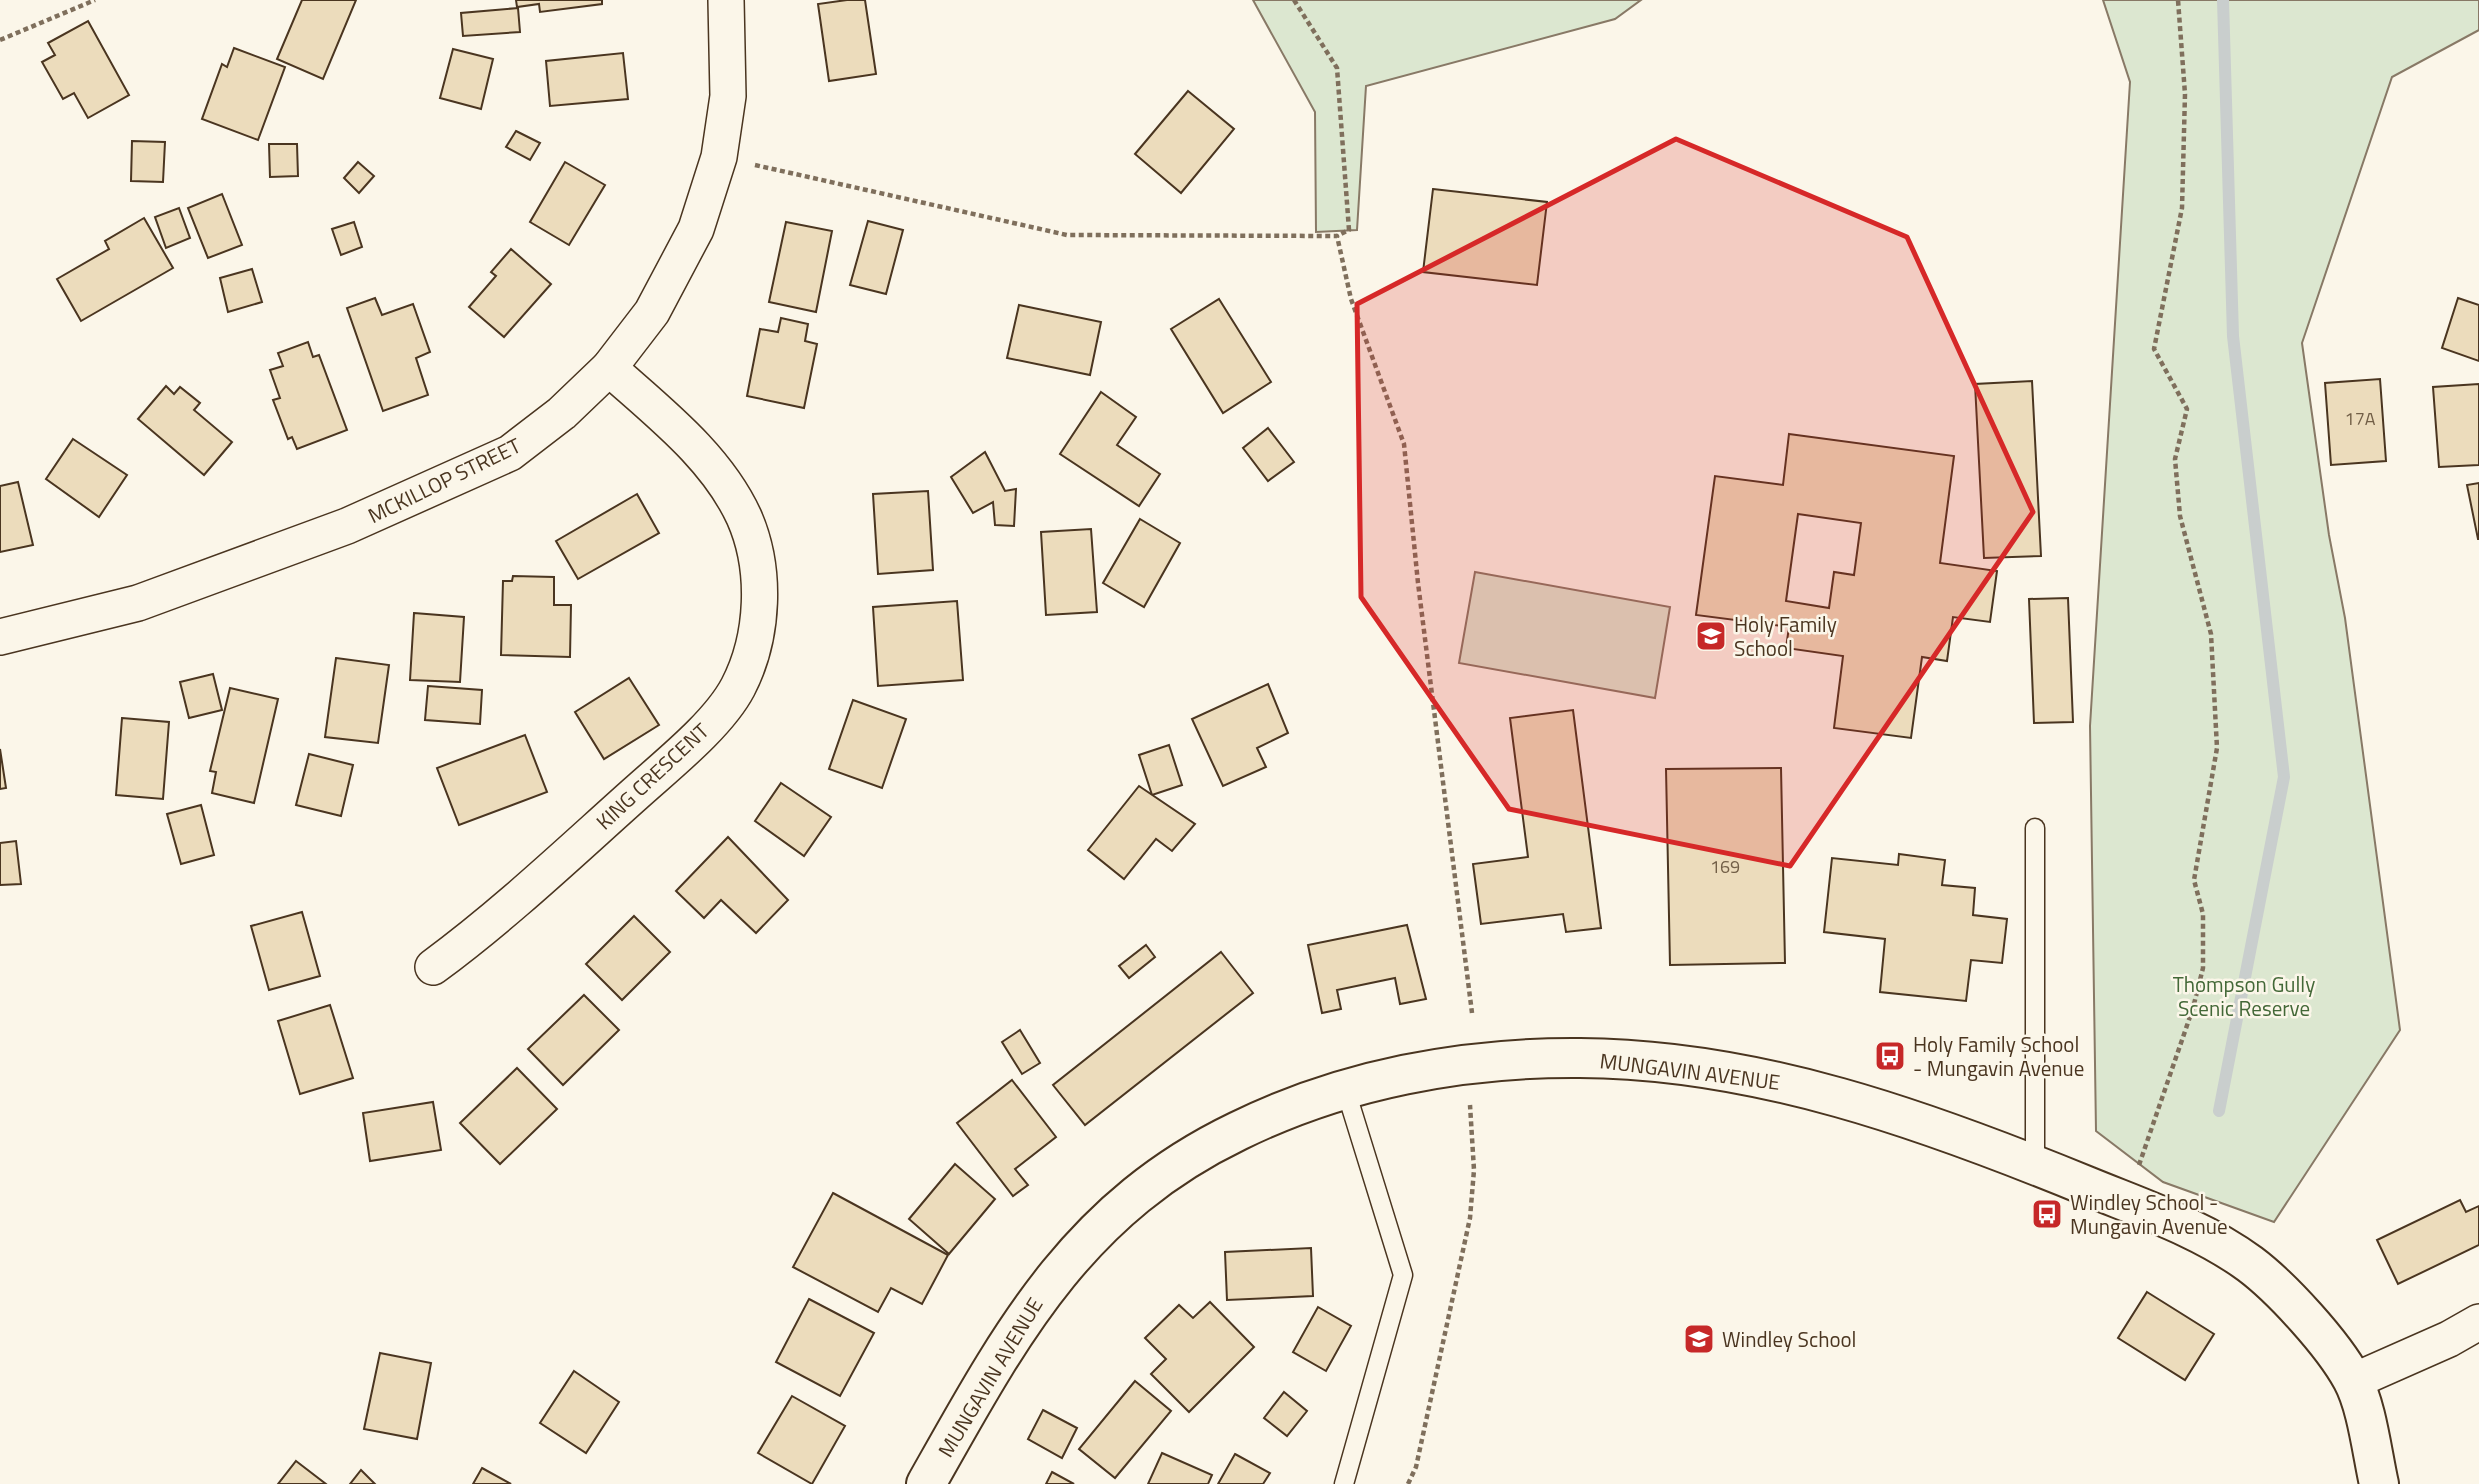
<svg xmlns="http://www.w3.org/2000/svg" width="2479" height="1484" viewBox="0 0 2479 1484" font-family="'Titillium Web',sans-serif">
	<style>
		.green { fill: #dce7d0; stroke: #887966; stroke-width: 2 }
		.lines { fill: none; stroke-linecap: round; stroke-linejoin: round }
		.stream { stroke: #c9cecd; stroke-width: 12 }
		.building { fill: #ecdcbc; stroke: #4a3520; stroke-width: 2; fill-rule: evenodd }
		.service-casing { stroke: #4a3520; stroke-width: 21 }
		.minor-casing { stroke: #4a3520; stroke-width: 38 }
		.secondary-casing { stroke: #4a3520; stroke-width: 42 }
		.path { stroke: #7f6f5c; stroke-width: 4.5; stroke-dasharray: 5 3.5; stroke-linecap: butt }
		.service { stroke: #fbf6e9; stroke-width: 18 }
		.minor { stroke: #fbf6e9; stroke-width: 35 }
		.secondary { stroke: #fbf6e9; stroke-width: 38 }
		.marked { fill: #d62828; fill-opacity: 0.2; stroke: #d62828; stroke-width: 5; stroke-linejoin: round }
		.labels { text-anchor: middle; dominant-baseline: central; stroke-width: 5; stroke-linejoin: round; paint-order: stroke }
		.number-label { font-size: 18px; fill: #725f47 }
		.street-label { font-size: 21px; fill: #4a3520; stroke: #fbf6e9 }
		.poi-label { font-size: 21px; fill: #4a3520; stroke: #fbf6e9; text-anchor: start }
		.park-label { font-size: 21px; fill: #436837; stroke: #fbf6e9 }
	</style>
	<rect width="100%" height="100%" fill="#fbf6e9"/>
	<g class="green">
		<polygon points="1253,0 1641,0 1615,19 1366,86 1357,230 1316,232 1315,112"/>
		<polygon points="2103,0 2479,0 2479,30 2392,77 2302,343 2329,535 2345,618 2400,1030 2274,1222 2163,1182 2096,1131 2090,726 2130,82"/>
		<polygon points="1475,572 1670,607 1655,698 1459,663"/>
	</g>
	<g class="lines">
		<polyline class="stream" points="2219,1111 2284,777 2233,336 2223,0"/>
	</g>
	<g class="building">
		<polygon points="302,0 356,0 323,79 277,59"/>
		<polygon points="516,0 602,0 602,4 540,12 539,4 517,7"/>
		<polygon points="847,0 865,0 876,74 829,81 818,4"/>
		<polygon points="518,8 520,32 463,36 461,13"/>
		<polygon points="88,21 129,95 88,118 74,93 63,99 42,62 55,55 48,43"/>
		<polygon points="234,48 285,67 258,140 202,119 222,64 227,67"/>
		<polygon points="453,49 493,59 481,109 440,98"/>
		<polygon points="623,53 628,99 550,106 546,61"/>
		<polygon points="1188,91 1234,129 1181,193 1135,154"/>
		<polygon points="516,131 540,143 530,160 506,147"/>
		<polygon points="132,141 165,142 163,182 131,181"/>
		<polygon points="269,144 297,144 298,176 270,177"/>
		<polygon points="358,162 374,176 359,193 344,178"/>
		<polygon points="565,162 605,185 569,245 530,222"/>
		<polygon points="1433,189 1547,202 1537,285 1423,272"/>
		<polygon points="222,194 242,245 208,258 188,208"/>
		<polygon points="179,208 190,238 166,248 155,217"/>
		<polygon points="144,218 173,268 81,321 57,279 109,249 105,241"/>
		<polygon points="868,221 903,230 886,294 850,285"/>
		<polygon points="354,222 362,247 341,255 332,229"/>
		<polygon points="786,222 832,231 816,312 769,302"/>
		<polygon points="511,249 551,284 504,337 469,307 496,276 491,272"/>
		<polygon points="252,269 262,302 228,312 220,278"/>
		<polygon points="375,298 382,315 413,304 430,352 416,358 428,395 383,411 347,308"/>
		<polygon points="2458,298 2479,305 2479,361 2442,348"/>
		<polygon points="1219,299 1271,382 1223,413 1171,329"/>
		<polygon points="1019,305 1101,322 1090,375 1007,358"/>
		<polygon points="781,318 808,324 805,341 817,344 804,408 747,396 760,329 778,332"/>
		<polygon points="308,342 313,357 319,355 347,430 297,449 292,437 288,439 273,400 280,398 270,370 283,366 278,353"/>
		<polygon points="2380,379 2386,461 2331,465 2325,383"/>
		<polygon points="2032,381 2041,556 1984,558 1975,384"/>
		<polygon points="2479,384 2479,465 2439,467 2433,387"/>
		<polygon points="166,386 174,394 180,387 200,403 194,410 232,442 204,475 138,419"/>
		<polygon points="1101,392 1136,417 1117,445 1160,474 1139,506 1060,454"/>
		<polygon points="1268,428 1294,462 1268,481 1243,448"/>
		<path d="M 1789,434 L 1954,456 L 1940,563 L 1997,571 L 1990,622 L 1953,617 L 1947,661 L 1922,657 L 1911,738 L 1834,728 L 1843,656 L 1786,648 L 1789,627 L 1696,615 L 1715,476 L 1783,485 ZM 1798,514 L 1861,523 L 1854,575 L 1834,572 L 1829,608 L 1786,601 Z"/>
		<polygon points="73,439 127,475 99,517 46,479"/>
		<polygon points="985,452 1005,491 1016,489 1014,526 995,525 993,502 973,513 951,477"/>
		<polygon points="18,482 33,545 0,552 0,486"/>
		<polygon points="2479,483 2479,539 2478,539 2467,485"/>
		<polygon points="928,491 933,570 878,574 873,494"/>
		<polygon points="637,494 659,533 578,579 556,541"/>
		<polygon points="1140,519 1180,543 1144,607 1103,583"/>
		<polygon points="1091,529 1097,612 1046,615 1041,532"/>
		<polygon points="513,576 554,577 554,605 571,605 570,657 501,655 503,581 512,581"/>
		<polygon points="2068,598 2073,722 2034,723 2029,599"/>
		<polygon points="957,601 963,680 878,686 873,607"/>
		<polygon points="414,613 464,617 460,682 410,680"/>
		<polygon points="336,658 389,665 378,743 325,737"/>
		<polygon points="213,674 222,710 189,718 180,682"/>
		<polygon points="629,678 659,725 604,759 575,712"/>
		<polygon points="1268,684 1288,733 1257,748 1266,767 1223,786 1192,719"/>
		<polygon points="428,686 482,690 480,724 425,720"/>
		<polygon points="230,688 278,699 254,803 212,793 216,772 210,771"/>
		<polygon points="853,700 906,719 882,788 829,769"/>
		<polygon points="1573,710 1601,928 1566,932 1563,914 1481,924 1473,864 1528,857 1510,718"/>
		<polygon points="122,718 169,722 163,799 116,795"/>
		<polygon points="525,735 547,792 459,825 437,768"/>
		<polygon points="1169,745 1182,785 1152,795 1139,755"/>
		<polygon points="0,749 6,788 0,789"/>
		<polygon points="309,754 353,765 341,816 296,805"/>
		<polygon points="1781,768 1785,963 1670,965 1666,769"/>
		<polygon points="781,783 831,817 804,856 755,821"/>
		<polygon points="1139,786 1195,824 1172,851 1156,839 1124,879 1088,850"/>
		<polygon points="201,805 214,855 181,864 167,814"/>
		<polygon points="728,837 788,900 756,933 721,900 704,918 676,891"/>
		<polygon points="16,841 21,884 0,885 0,843"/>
		<polygon points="1899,854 1945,860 1942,885 1975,888 1973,915 2007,919 2002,963 1971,960 1966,1001 1880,992 1885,939 1824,932 1832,858 1898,865"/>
		<polygon points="302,912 320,976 269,990 251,926"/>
		<polygon points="634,916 670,952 622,1000 586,964"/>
		<polygon points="1407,925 1426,999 1400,1004 1395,978 1337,990 1341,1009 1322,1013 1308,945"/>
		<polygon points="1146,945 1155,957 1129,978 1119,966"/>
		<polygon points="1221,952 1253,993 1085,1125 1053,1085"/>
		<polygon points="584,995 619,1030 563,1085 528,1049"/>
		<polygon points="330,1005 353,1078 300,1094 278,1021"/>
		<polygon points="1020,1030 1040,1063 1022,1074 1002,1042"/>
		<polygon points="517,1068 557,1109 500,1164 460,1123"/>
		<polygon points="1012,1080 1056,1137 1015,1169 1028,1185 1013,1196 957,1123"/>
		<polygon points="433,1102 441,1150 370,1161 363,1113"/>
		<polygon points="955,1164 995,1199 949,1254 909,1219"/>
		<polygon points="833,1193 948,1255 922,1304 891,1288 878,1312 793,1267"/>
		<polygon points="2460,1200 2466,1212 2479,1206 2479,1245 2398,1284 2377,1240"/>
		<polygon points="1311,1248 1313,1296 1227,1300 1225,1252"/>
		<polygon points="2147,1292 2214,1334 2185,1380 2118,1338"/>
		<polygon points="809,1299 874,1333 840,1396 776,1362"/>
		<polygon points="1210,1302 1254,1347 1189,1412 1151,1374 1166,1359 1145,1338 1179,1305 1193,1318"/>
		<polygon points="1318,1307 1351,1326 1326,1371 1293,1352"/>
		<polygon points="380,1353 431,1363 417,1439 364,1429"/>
		<polygon points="574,1371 619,1402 586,1453 540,1423"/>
		<polygon points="1135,1381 1171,1411 1115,1478 1079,1449"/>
		<polygon points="1284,1392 1307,1411 1287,1436 1264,1418"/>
		<polygon points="792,1396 845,1426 812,1484 758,1453"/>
		<polygon points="1043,1410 1077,1428 1062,1458 1028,1439"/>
		<polygon points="1162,1453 1212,1475 1208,1484 1148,1484"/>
		<polygon points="1235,1454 1270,1473 1263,1484 1218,1484"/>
		<polygon points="296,1461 326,1484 278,1484"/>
		<polygon points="482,1468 511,1484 473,1484"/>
		<polygon points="361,1470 375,1484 350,1484"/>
		<polygon points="1052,1472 1074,1484 1046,1484"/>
	</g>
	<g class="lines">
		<g class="service-casing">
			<g id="service">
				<polyline points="2035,1165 2035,828"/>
				<polyline points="1344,1484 1403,1275 1345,1088"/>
			</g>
		</g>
		<g class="minor-casing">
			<g id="minor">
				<polyline points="0,637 138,603 347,526 510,453 562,413 609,368 652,312 696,229 719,157 728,96 726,0"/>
				<path d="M 433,967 C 505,914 569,853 635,794 C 667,765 718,725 738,687 C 764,637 767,569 744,517 C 716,456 658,412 609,368"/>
				<polyline points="2354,1381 2449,1339 2479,1322"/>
			</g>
		</g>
		<g class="secondary-casing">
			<path id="secondary" d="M 926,1484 C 1010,1335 1076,1209 1238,1131 C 1344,1079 1463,1057 1580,1058 C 1757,1059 1926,1120 2087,1186 C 2143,1209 2201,1228 2250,1264 C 2282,1288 2333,1344 2352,1379 C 2367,1406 2372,1453 2379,1484"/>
		</g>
		<g class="path">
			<polyline points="1294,0 1337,68 1349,230 1337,236"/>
			<polyline points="0,40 95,0"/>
			<polyline points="755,165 1067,235 1337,236 1351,299 1404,444 1418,583 1472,1013"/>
			<polyline points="2139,1165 2193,1008 2203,968 2203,914 2194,880 2217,748 2211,634 2180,516 2175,459 2187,409 2154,349 2182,208 2185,94 2178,0"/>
			<polyline points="1408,1484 1416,1467 1470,1218 1474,1170 1470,1105"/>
		</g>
		<use href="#service" class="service"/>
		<use href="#minor" class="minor"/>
		<use href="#secondary" class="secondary"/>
	</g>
	<path class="marked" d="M 1676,139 L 1907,237 L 2033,512 L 1790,866 L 1509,809 L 1361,597 L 1357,304 Z"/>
	<defs>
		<g id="school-square" transform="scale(1.575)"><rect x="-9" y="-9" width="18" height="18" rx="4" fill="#c62828" stroke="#fbf6e9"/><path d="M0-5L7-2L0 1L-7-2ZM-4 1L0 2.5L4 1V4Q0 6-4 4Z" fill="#fff"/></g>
		<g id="bus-square" transform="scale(1.575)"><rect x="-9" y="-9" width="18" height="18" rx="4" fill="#c62828" stroke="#fbf6e9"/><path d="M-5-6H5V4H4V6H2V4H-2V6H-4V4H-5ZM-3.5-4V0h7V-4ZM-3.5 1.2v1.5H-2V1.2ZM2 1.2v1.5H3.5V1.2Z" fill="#fff"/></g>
	</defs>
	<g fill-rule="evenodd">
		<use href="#school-square" x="1711" y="636"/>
		<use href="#bus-square" x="1890" y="1056"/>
		<use href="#bus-square" x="2047" y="1214"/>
		<use href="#school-square" x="1699" y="1339"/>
	</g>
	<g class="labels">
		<g class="number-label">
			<text x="2360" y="418">17A</text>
			<text x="1725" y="866">169</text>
		</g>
		<g class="street-label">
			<text transform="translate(444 480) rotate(-26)">MCKILLOP STREET</text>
			<text transform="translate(652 776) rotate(-43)">KING CRESCENT</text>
			<text transform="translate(1690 1071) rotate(7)">MUNGAVIN AVENUE</text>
			<text transform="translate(990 1377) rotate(-59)">MUNGAVIN AVENUE</text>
		</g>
		<g class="poi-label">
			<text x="1734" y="624">Holy Family<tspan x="1734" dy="24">School</tspan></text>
			<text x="1913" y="1044">Holy Family School<tspan x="1913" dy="24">- Mungavin Avenue</tspan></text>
			<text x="2070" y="1202">Windley School -<tspan x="2070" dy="24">Mungavin Avenue</tspan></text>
			<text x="1722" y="1339">Windley School</text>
		</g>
		<g class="park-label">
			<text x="2244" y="984">Thompson Gully<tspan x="2244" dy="24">Scenic Reserve</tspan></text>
		</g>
	</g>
</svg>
